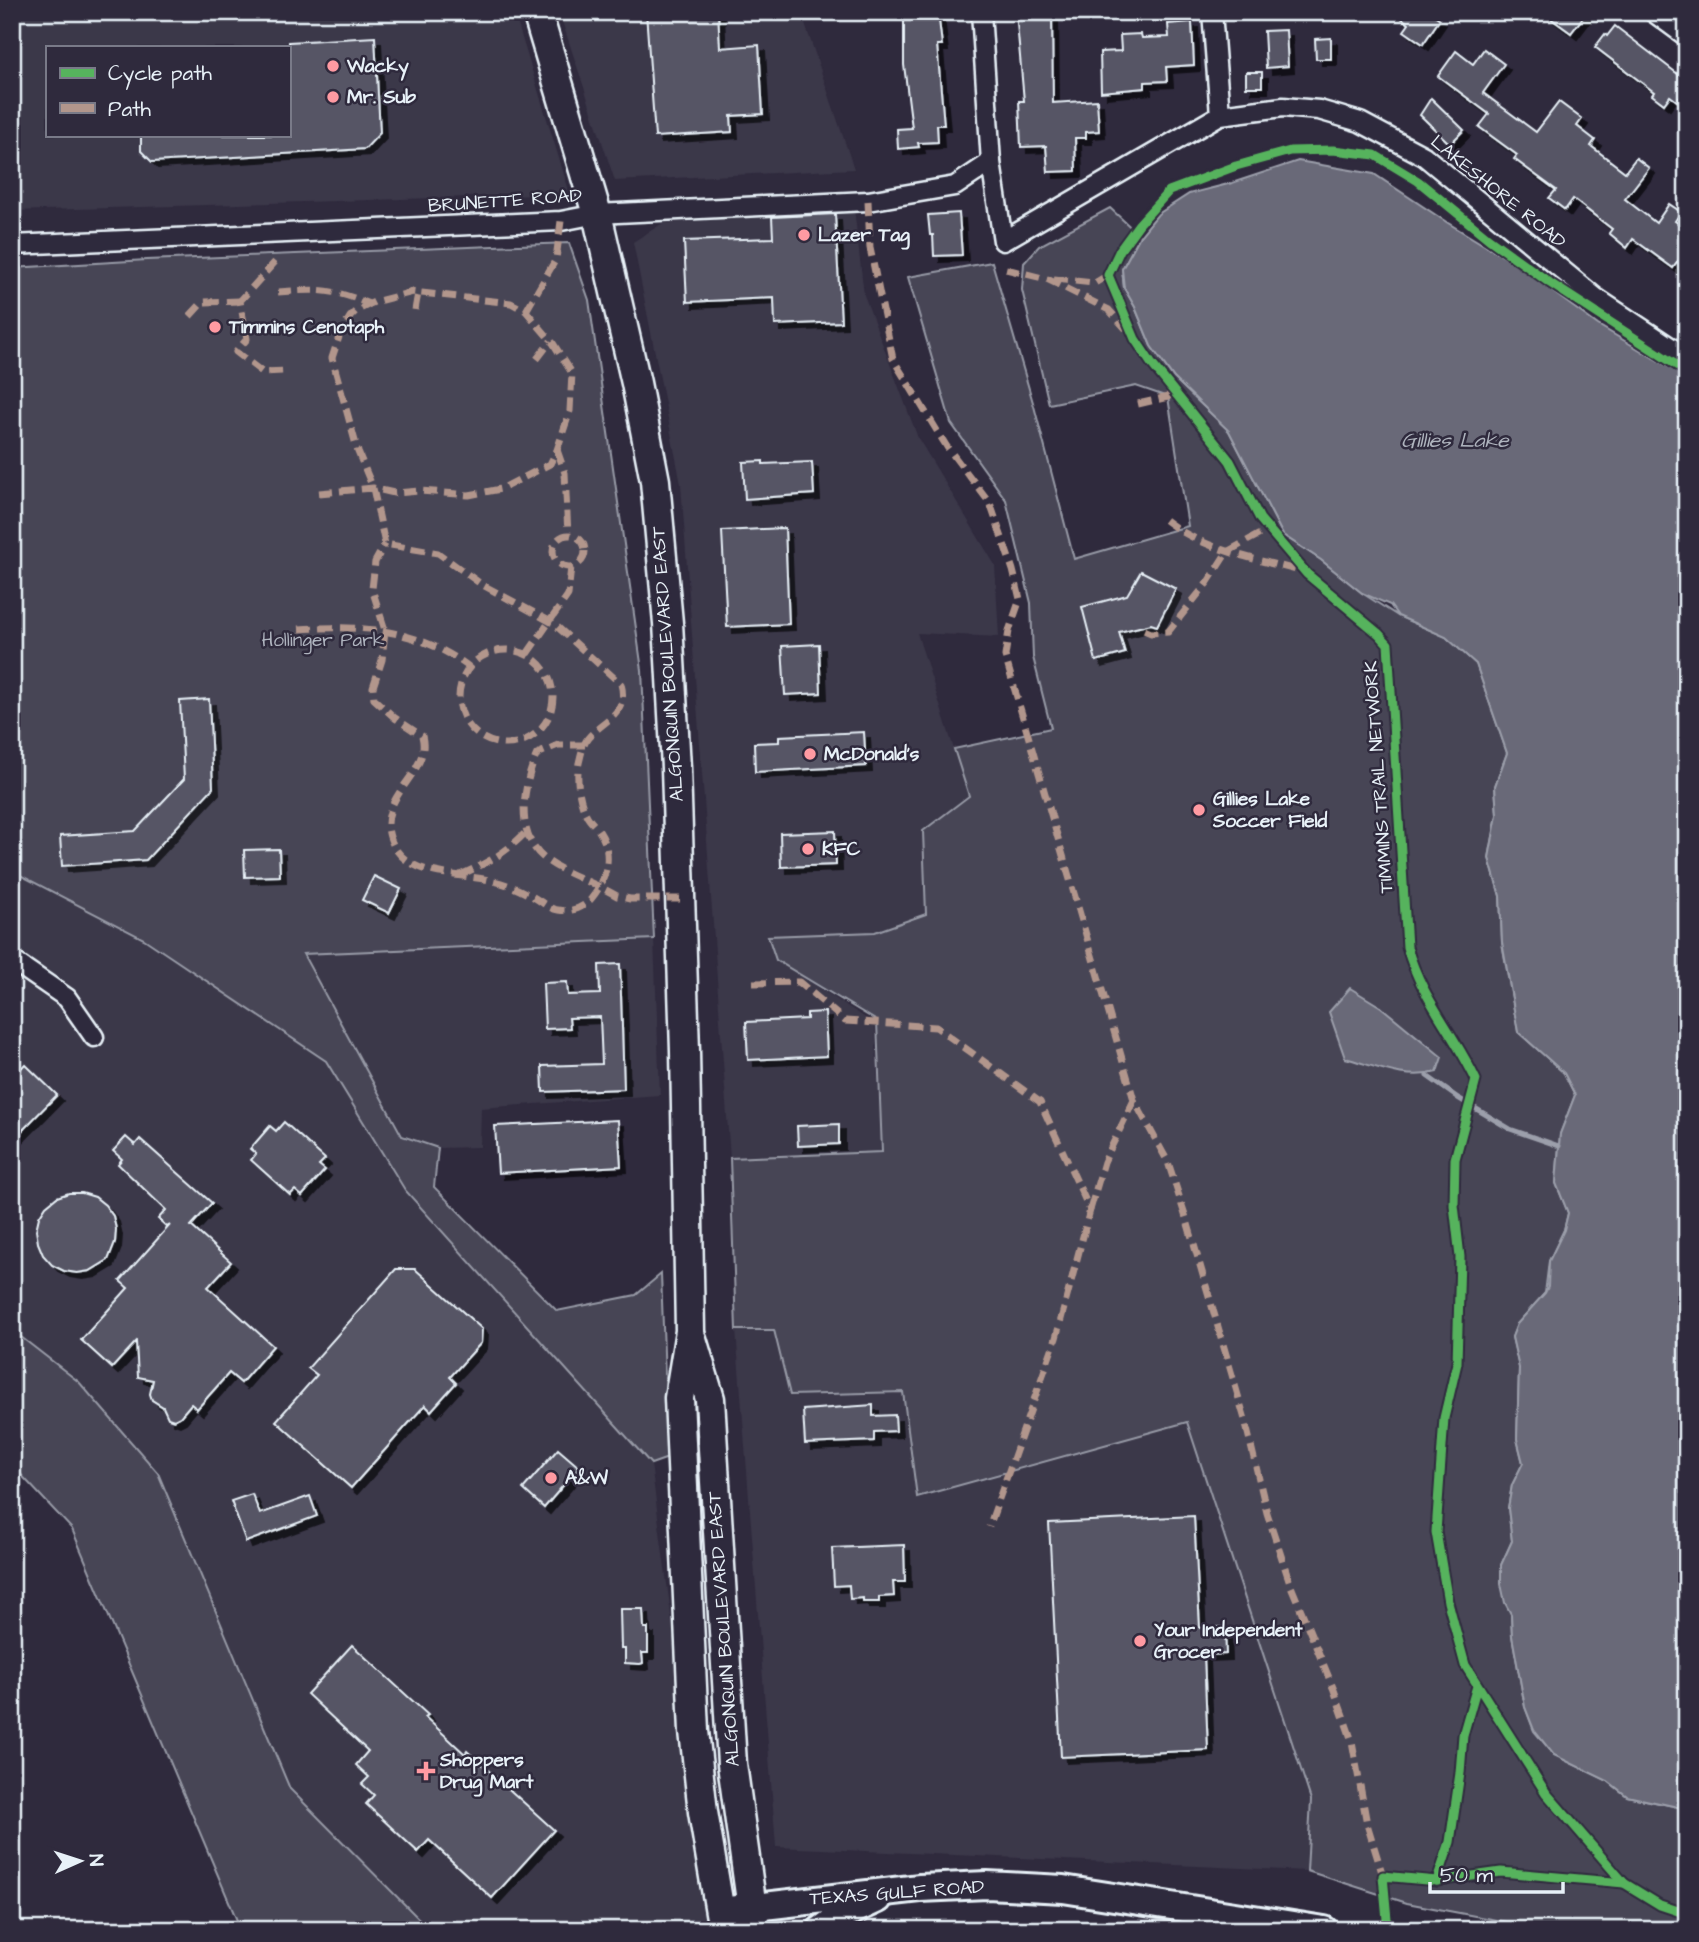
<svg xmlns="http://www.w3.org/2000/svg" width="1699" height="1942" viewBox="0 0 1699 1942" font-family="'Architects Daughter',sans-serif">
	<style>
		.built { fill: #3b3749; fill-rule: evenodd }
		.green { fill: #464455; stroke: #979aa6; stroke-width: 2 }
		.water { fill: #696978; stroke: #9c9fab; stroke-width: 2 }
		.lines { fill: none; stroke-linecap: round; stroke-linejoin: round }
		.stream { stroke: #9c9fab; stroke-width: 5 }
		.building { fill: #575565; stroke: #e8f1f8; stroke-width: 2; filter: url(#shadow) }
		.minor-casing { stroke: #e8f1f8; stroke-width: 23 }
		.secondary-casing { stroke: #e8f1f8; stroke-width: 32 }
		.primary-casing { stroke: #e8f1f8; stroke-width: 33 }
		.minor { stroke: #2f2a3d; stroke-width: 18 }
		.secondary { stroke: #2f2a3d; stroke-width: 26 }
		.primary { stroke: #2f2a3d; stroke-width: 28 }
		.quiet { stroke: #b2968c; stroke-width: 7; stroke-dasharray: 14 7; stroke-linecap: butt }
		.cycleway-casing { stroke: #2f2a3d; stroke-width: 13 }
		.cycleway { stroke: #56b35d; stroke-width: 9 }
		.poi-dot { fill: #ff9aa2; stroke: #2f2a3d; stroke-width: 2.5 }
		.labels { text-anchor: middle; dominant-baseline: central; stroke-width: 5; stroke-linejoin: round; paint-order: stroke }
		.poi-label { font-size: 19px; font-weight: bold; fill: #e8f1f8; stroke: #2f2a3d; text-anchor: start }
		.street-label { font-size: 19px; fill: #e8f1f8; stroke: #2f2a3d }
		.park-label { font-size: 19px; fill: #afb4bf; stroke: #2f2a3d }
		.water-label { font-size: 21px; font-style: italic; fill: #afb4be; stroke: #2f2a3d }
	</style>
	<defs>
		<filter id="shadow"><feDropShadow dx="6" dy="6" stdDeviation="0" flood-color="#0009"/></filter>
	</defs>
	<rect width="100%" height="100%" fill="#2f2a3d"/>
	<filter id="ink" filterUnits="userSpaceOnUse"><feTurbulence type="fractalNoise" baseFrequency=".0143" numOctaves="2"/><feDisplacementMap in="SourceGraphic" scale="14" xChannelSelector="R" yChannelSelector="G"/><feConvolveMatrix kernelMatrix="1 2 1 2 8 2 1 2 1" color-interpolation-filters="sRGB"/></filter>
	<g filter="url(#ink)">
		<g class="built">
			<path d="M 12,12 L 514,12 L 570,194 L 12,211 ZM 47,47 L 289,47 L 289,135 L 47,135 Z"/>
			<polygon points="559,12 801,12 854,169 615,181"/>
			<polygon points="854,208 864,295 918,438 995,565 999,637 917,633 969,796 923,831 926,914 875,932 768,936 776,960 875,1024 882,1153 730,1158 681,484 633,242 663,223"/>
			<polygon points="12,871 144,939 326,1061 405,1190 651,1464 713,1930 430,1930 290,1789 158,1473 12,1330"/>
			<polygon points="654,939 660,1095 481,1108 480,1147 438,1148 402,1136 303,953"/>
			<polygon points="736,1330 774,1330 791,1395 903,1392 917,1497 1187,1422 1311,1800 1307,1871 776,1847"/>
			<polygon points="899,1922 1124,1922 1123,1930 876,1930"/>
		</g>
		<g class="green">
			<polygon points="1110,208 1140,236 1122,269 1124,288 1135,307 1151,346 1174,378 1229,431 1283,535 1321,560 1362,593 1398,616 1446,637 1476,664 1507,753 1495,786 1497,815 1489,858 1500,896 1502,943 1518,1032 1564,1073 1575,1095 1560,1134 1556,1183 1568,1213 1564,1230 1549,1261 1545,1293 1517,1324 1512,1337 1519,1367 1517,1439 1523,1463 1512,1485 1508,1508 1512,1541 1501,1565 1511,1614 1512,1636 1525,1707 1534,1731 1554,1755 1608,1781 1627,1796 1687,1809 1687,1930 1548,1930 1407,1903 1307,1871 1311,1800 1187,1422 917,1497 903,1392 790,1395 774,1330 736,1330 730,1158 882,1152 877,1021 776,960 768,936 875,932 926,914 923,831 969,796 954,749 1051,728 1033,657 1031,603 1006,500 951,423 908,277 992,262 1034,406 1074,559 1188,526 1168,397 1136,386 1049,404 1022,290 1024,263 1039,246"/>
			<polygon points="569,243 589,300 642,670 654,939 303,954 402,1136 438,1148 434,1187 557,1311 636,1295 661,1274 668,1458 651,1464 405,1190 326,1061 144,939 12,871 12,268 147,260"/>
			<polygon points="12,1330 79,1382 158,1473 290,1789 430,1930 241,1930 72,1529 12,1465"/>
		</g>
		<g class="water">
			<polygon points="1298,161 1374,174 1448,223 1512,262 1598,325 1687,378 1687,1809 1627,1796 1608,1781 1554,1755 1534,1730 1525,1707 1512,1636 1511,1614 1505,1603 1501,1584 1501,1565 1512,1541 1508,1508 1512,1485 1523,1463 1517,1439 1519,1368 1512,1337 1517,1324 1545,1293 1548,1287 1549,1261 1564,1230 1568,1213 1556,1183 1560,1134 1575,1095 1564,1073 1518,1032 1502,942 1500,896 1489,858 1497,815 1495,786 1507,753 1476,664 1446,637 1398,616 1390,605 1362,593 1321,560 1283,535 1229,431 1174,378 1151,346 1135,307 1124,288 1122,269 1140,236 1158,214 1189,194 1232,183"/>
			<path d="M 1350,988 L 1381,1007 L 1442,1057 L 1437,1072 C 1406,1081 1375,1066 1345,1058 L 1329,1012 Z"/>
		</g>
		<g class="lines">
			<polyline class="stream" points="1427,1076 1458,1098 1510,1129 1559,1146"/>
		</g>
		<g class="building">
			<polygon points="646,12 718,12 720,48 759,45 763,114 731,116 732,132 655,137"/>
			<polygon points="904,12 938,12 942,45 937,45 944,125 937,125 938,142 918,143 919,147 898,149 897,129 912,128 904,65"/>
			<polygon points="1016,12 1052,12 1053,103 1097,100 1099,131 1086,132 1086,138 1075,138 1076,171 1048,172 1046,146 1021,147 1019,101 1024,101"/>
			<polygon points="1394,12 1430,12 1440,19 1423,44 1404,31 1409,24"/>
			<polygon points="1542,12 1587,12 1571,33"/>
			<polygon points="1192,22 1194,65 1166,67 1167,81 1145,82 1145,88 1101,92 1100,52 1121,51 1120,35 1141,34 1142,38 1169,37 1168,24"/>
			<polygon points="1615,26 1687,81 1687,87 1677,101 1670,96 1664,104 1652,95 1654,92 1595,47 1605,34 1607,36"/>
			<polygon points="1286,30 1288,66 1266,68 1264,31"/>
			<polygon points="375,37 380,133 365,149 152,162 141,151 141,135 289,135 289,42"/>
			<polygon points="1331,38 1331,59 1316,59 1315,39"/>
			<polygon points="1484,49 1504,64 1483,93 1536,132 1559,102 1582,119 1577,126 1595,140 1591,146 1625,172 1636,158 1649,168 1625,199 1656,223 1669,204 1681,212 1675,221 1687,230 1687,249 1673,268 1633,239 1627,248 1609,233 1612,229 1573,199 1565,210 1549,198 1556,190 1514,159 1517,155 1479,127 1489,114 1438,76 1456,51 1473,64"/>
			<rect x="1246" y="72" width="16" height="15"/>
			<polygon points="1431,98 1464,130 1450,144 1420,115"/>
			<polygon points="959,213 962,255 934,256 933,235 930,235 928,215"/>
			<polygon points="835,214 841,322 775,325 774,298 687,302 684,241 773,238 772,217"/>
			<polygon points="763,461 763,464 812,462 814,494 745,499 743,462"/>
			<polygon points="785,528 789,624 727,627 722,531"/>
			<polygon points="1141,571 1176,589 1157,626 1151,624 1119,632 1125,653 1096,661 1082,607 1127,595"/>
			<polygon points="819,644 821,693 785,695 782,646"/>
			<polygon points="209,699 213,788 146,860 62,866 60,836 135,831 184,779 180,701"/>
			<polygon points="864,732 866,766 755,772 754,743 779,742 779,736"/>
			<polygon points="835,831 836,865 781,867 780,833"/>
			<polygon points="279,849 280,876 245,877 244,850"/>
			<polygon points="374,876 401,889 389,913 362,900"/>
			<polygon points="620,964 624,1089 543,1092 542,1066 602,1064 600,1017 569,1018 570,1028 545,1029 543,983 567,982 568,995 600,994 599,965"/>
			<polygon points="825,1012 827,1056 748,1060 746,1022 807,1019 807,1013"/>
			<polygon points="25,1064 57,1095 12,1141 12,1078"/>
			<polygon points="618,1120 621,1166 498,1173 495,1126"/>
			<polygon points="284,1122 325,1159 319,1165 325,1170 302,1196 295,1190 290,1195 251,1160 256,1154 250,1149 270,1126 276,1131"/>
			<polygon points="839,1124 839,1144 798,1146 797,1126"/>
			<polygon points="126,1137 135,1145 140,1139 212,1203 191,1226 231,1262 208,1287 273,1346 241,1383 229,1373 197,1409 191,1404 180,1417 174,1420 168,1418 163,1407 152,1400 150,1394 153,1380 138,1377 136,1342 112,1368 81,1340 128,1288 120,1281 170,1225 167,1227 158,1219 166,1210 118,1164 122,1159 113,1151"/>
			<polygon points="69,1193 82,1193 95,1197 105,1205 113,1216 116,1229 115,1242 108,1260 90,1271 77,1273 64,1271 52,1265 43,1255 38,1243 36,1230 39,1217 46,1206 57,1197"/>
			<polygon points="396,1269 415,1269 482,1329 481,1343 450,1377 456,1383 431,1411 425,1405 351,1488 276,1421 317,1375 308,1368"/>
			<polygon points="873,1405 873,1416 895,1415 896,1431 874,1432 874,1441 805,1444 803,1410"/>
			<polygon points="558,1449 579,1467 544,1508 523,1489"/>
			<polygon points="252,1494 260,1514 310,1496 317,1516 246,1542 231,1501"/>
			<polygon points="1194,1516 1200,1628 1225,1627 1226,1654 1204,1655 1208,1750 1061,1757 1049,1523"/>
			<polygon points="904,1545 905,1582 893,1582 894,1596 879,1597 879,1602 863,1602 863,1598 850,1599 849,1585 834,1586 832,1548"/>
			<polygon points="620,1609 643,1609 644,1628 648,1628 648,1653 642,1653 643,1663 640,1664 625,1663 625,1649 621,1649"/>
			<polygon points="352,1645 428,1715 425,1717 465,1754 467,1751 554,1830 492,1898 429,1840 418,1852 366,1804 374,1795 362,1784 369,1777 356,1765 368,1751 307,1694"/>
		</g>
		<g class="lines">
			<g class="minor-casing">
				<g id="minor">
					<polyline points="981,12 991,162 1003,241 1220,115 1283,107 1319,110 1360,122 1424,156 1595,297 1687,358"/>
					<polyline points="1212,12 1220,115"/>
					<polyline points="1653,12 1687,37"/>
					<polyline points="12,245 561,221 597,214 868,201 955,186 991,162"/>
					<polyline points="12,960 67,998 94,1037"/>
				</g>
			</g>
			<g class="secondary-casing">
				<g id="secondary">
					<polyline points="720,1911 920,1888 987,1885 1063,1889 1324,1930"/>
					<polyline points="821,1930 839,1917 878,1899"/>
				</g>
			</g>
			<g class="primary-casing">
				<g id="primary">
					<polyline points="537,12 597,214 636,383 655,481 668,623 676,768 685,1051 690,1331 679,1398 694,1731 703,1812 723,1930"/>
					<polyline points="692,1339 710,1399 732,1764 755,1930"/>
				</g>
			</g>
			<use href="#minor" class="minor"/>
			<use href="#secondary" class="secondary"/>
			<use href="#primary" class="primary"/>
			<g class="quiet">
				<polyline points="868,201 870,248 893,359 947,447 990,503 1013,570 1020,599 1009,631 1005,656 1134,1100 1168,1162 1188,1224 1244,1416 1267,1513 1291,1586 1334,1690 1352,1741 1367,1824 1383,1876"/>
				<polyline points="275,262 240,301 247,339 236,352 262,372 285,371"/>
				<polyline points="1006,269 1047,279 1109,310 1126,329"/>
				<polyline points="1054,279 1095,283 1108,275"/>
				<path d="M 278,292 C 318,289 331,288 369,304"/>
				<polyline points="415,310 418,293"/>
				<polyline points="526,311 556,259 561,221"/>
				<polyline points="190,316 203,302 240,301"/>
				<polyline points="537,359 551,341"/>
				<polyline points="1138,404 1168,397 1173,388"/>
				<polyline points="557,450 565,473 568,535"/>
				<path d="M 319,493 L 373,488 L 394,493 L 421,491 L 469,495 L 501,489 L 550,464 L 557,450 L 570,411 L 572,373 L 553,343 L 526,311 L 511,303 L 413,292 L 374,302 L 356,311 L 350,317 L 340,334 L 332,358 L 358,452 L 373,488 L 385,544 L 438,553 L 481,584 L 553,623 L 621,684 C 629,713 604,720 588,738 C 583,744 581,755 579,763 C 576,778 579,800 586,814 C 589,821 595,825 599,831 C 614,853 607,880 591,899 C 582,909 571,912 558,910 C 549,909 542,902 535,898 C 512,885 496,880 470,877 C 440,873 401,872 390,837 C 377,795 432,773 422,736 L 395,718 L 374,699 L 373,687 L 382,660 L 385,630 L 372,589 L 375,562 L 385,544"/>
				<path d="M 1165,520 C 1202,549 1251,558 1296,570 L 1302,568"/>
				<circle cx="569" cy="551" r="16"/>
				<path d="M 299,629 C 361,625 417,628 469,667"/>
				<polyline points="1144,630 1151,633 1168,632 1208,582 1227,552 1269,529"/>
				<circle cx="506" cy="697" r="47"/>
				<polyline points="527,654 568,595 571,567"/>
				<path d="M 585,745 L 558,745 L 537,754 C 523,785 514,835 545,859 C 566,875 594,882 617,896 L 630,899 L 680,899"/>
				<path d="M 460,875 C 487,863 505,854 526,832"/>
				<polyline points="753,983 799,982 845,1021 936,1027 1040,1102 1090,1210 1056,1338 989,1527"/>
				<polyline points="1090,1210 1104,1162 1134,1100"/>
			</g>
			<g class="cycleway-casing">
				<g id="cycleway">
					<path d="M 1687,372 L 1550,283 L 1489,239 L 1418,181 L 1375,155 L 1333,150 L 1290,151 L 1236,166 L 1169,191 L 1139,224 L 1120,250 L 1108,275 L 1135,339 L 1151,363 L 1230,461 L 1260,519 L 1307,574 L 1379,634 L 1388,644 L 1407,947 C 1421,998 1454,1033 1476,1080 L 1455,1159 L 1454,1205 L 1460,1257 L 1457,1363 L 1444,1418 L 1436,1532 L 1448,1602 L 1465,1665 L 1546,1793 L 1624,1883 L 1660,1905 L 1687,1914"/>
					<polyline points="1437,1881 1450,1842 1460,1773 1463,1735 1477,1686"/>
					<polyline points="1388,1930 1383,1876 1437,1881 1501,1872 1624,1883"/>
				</g>
			</g>
			<use href="#cycleway" class="cycleway"/>
		</g>
	</g>
	<g class="poi-dot">
		<circle cx="333" cy="66" r="7"/>
		<circle cx="333" cy="97" r="7"/>
		<circle cx="804" cy="235" r="7"/>
		<circle cx="215" cy="327" r="7"/>
		<circle cx="810" cy="754" r="7"/>
		<circle cx="1199" cy="810" r="7"/>
		<circle cx="808" cy="849" r="7"/>
		<circle cx="551" cy="1478" r="7"/>
		<circle cx="1140" cy="1641" r="7"/>
		<path d="M422.5 1760.5h7v7h7v7h-7v7h-7v-7h-7v-7h7z"/>
	</g>
	<g class="labels">
		<g class="poi-label">
			<text x="347" y="66">Wacky</text>
			<text x="347" y="97">Mr. Sub</text>
			<text x="818" y="235">Lazer Tag</text>
			<text x="229" y="327">Timmins Cenotaph</text>
			<text x="824" y="754">McDonald's</text>
			<text x="1213" y="799">Gillies Lake<tspan x="1213" dy="22">Soccer Field</tspan></text>
			<text x="822" y="849">KFC</text>
			<text x="565" y="1478">A&amp;W</text>
			<text x="1154" y="1630">Your Independent<tspan x="1154" dy="22">Grocer</tspan></text>
			<text x="440" y="1760">Shoppers<tspan x="440" dy="22">Drug Mart</tspan></text>
		</g>
		<g class="street-label">
			<text transform="translate(1498 192) rotate(39)">LAKESHORE ROAD</text>
			<text transform="translate(505 201) rotate(-4)">BRUNETTE ROAD</text>
			<text transform="translate(668 664) rotate(-94)">ALGONQUIN BOULEVARD EAST</text>
			<text transform="translate(1379 777) rotate(-94)">TIMMINS TRAIL NETWORK</text>
			<text transform="translate(724 1629) rotate(-94)">ALGONQUIN BOULEVARD EAST</text>
			<text transform="translate(897 1893) rotate(-4)">TEXAS GULF ROAD</text>
		</g>
		<g class="park-label">
			<text x="323" y="640">Hollinger Park</text>
		</g>
		<g class="water-label">
			<text x="1455" y="440">Gillies Lake</text>
		</g>
	</g>
	<rect width="1699" height="1942" fill="none" stroke="#2f2a3d" stroke-width="42"/>
	<rect x="21" y="21" width="1657" height="1900" fill="none" stroke="#e8f1f8" stroke-width="2.5" filter="url(#ink)"/>
	<rect x="46" y="46" width="245" height="91" fill="#2f2a3d" stroke="#797a88" stroke-width="2"/>
	<rect x="60" y="68" width="35" height="10" fill="#56b35d" stroke="#797a88" stroke-width="2"/>
	<text x="108" y="80" font-size="21" fill="#e8f1f8">Cycle path</text>
	<rect x="60" y="103" width="35" height="10" fill="#b2968c" stroke="#797a88" stroke-width="2"/>
	<text x="108" y="116" font-size="21" fill="#e8f1f8">Path</text>
	<g transform="translate(80 1861) rotate(87)" stroke="#2f2a3d" stroke-width="5" paint-order="stroke">
	<path d="M0-5L12 26L0 18L-12 26Z" fill="#e8f1f8"/>
	<text y="-10" font-size="19" font-weight="bold" text-anchor="middle" fill="#e8f1f8">N</text>
	</g>
	<path d="M1430 1882v10h133v-10" fill="none" stroke="#e8f1f8" stroke-width="3.5"/>
	<text x="1440" y="1882" font-size="21" fill="#e8f1f8" stroke="#2f2a3d" stroke-width="5" paint-order="stroke">50 m</text>
</svg>
